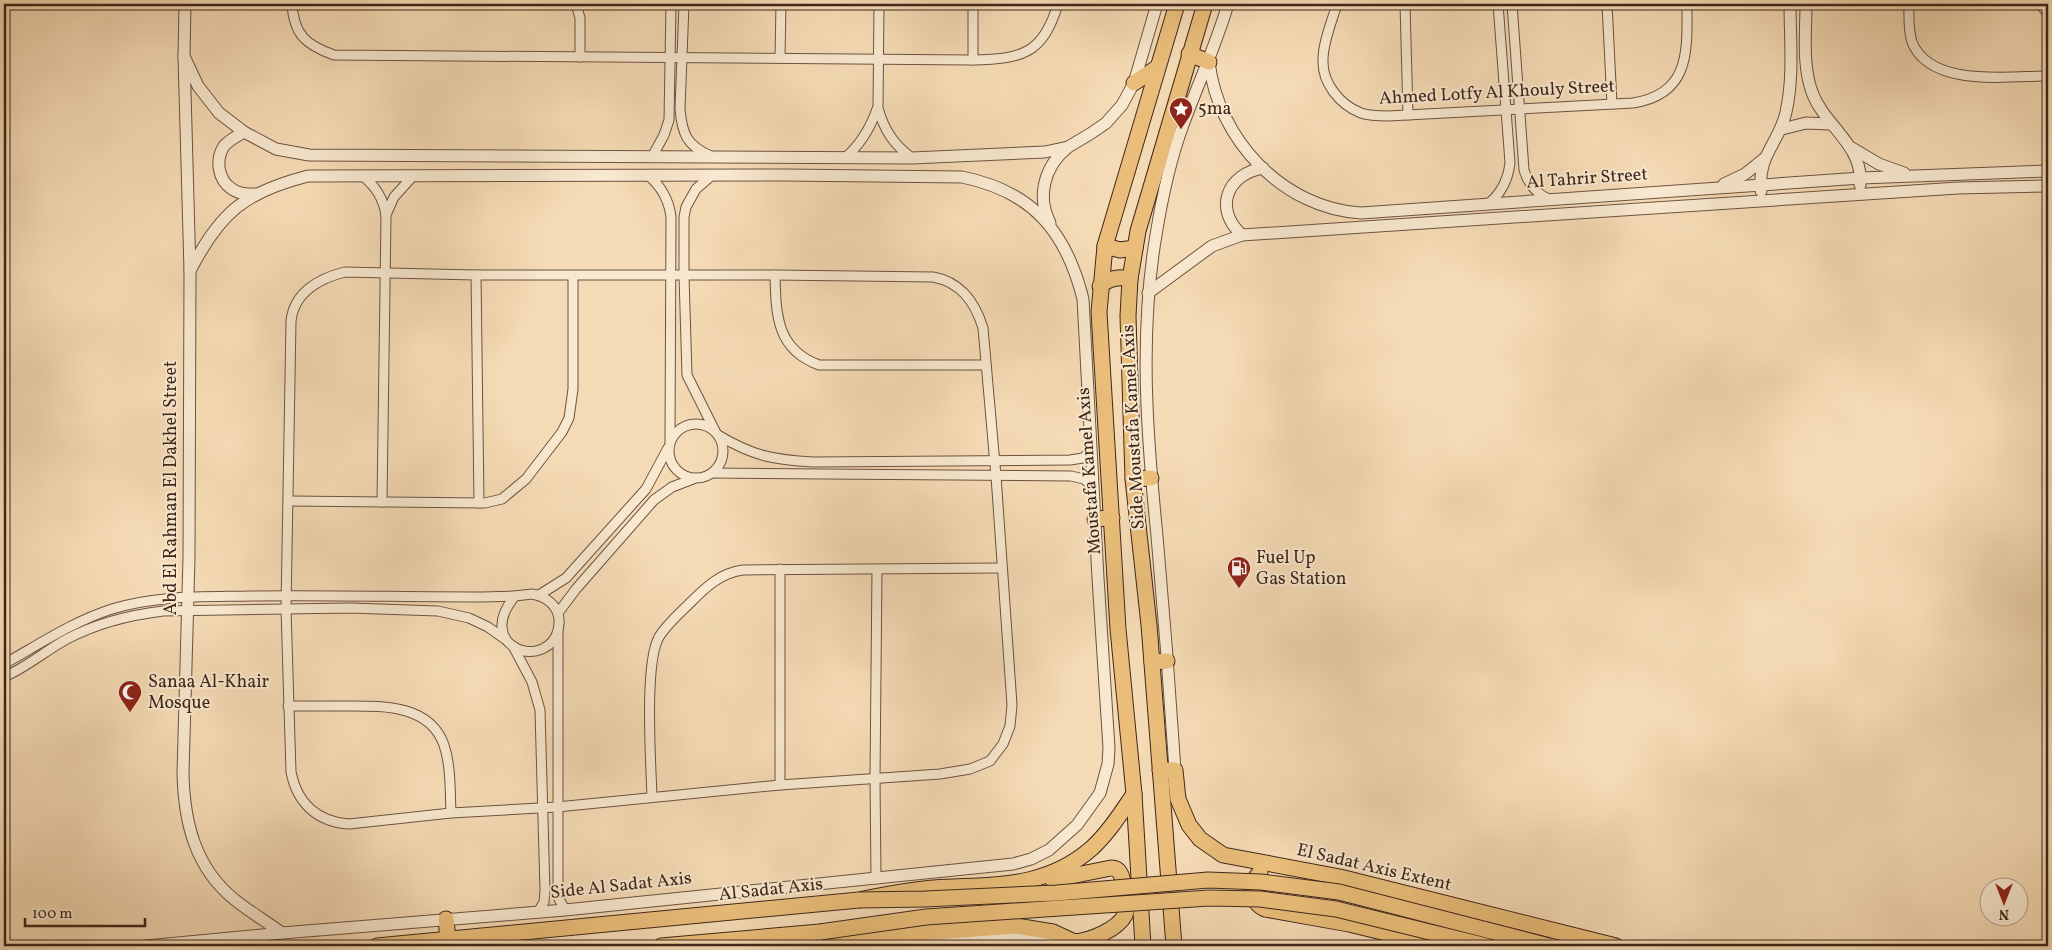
<svg xmlns="http://www.w3.org/2000/svg" width="2052" height="950" viewBox="0 0 2052 950" font-family="Vollkorn,serif">
	<style>
		.lines { fill: none; stroke-linecap: round; stroke-linejoin: round }
		.minor-casing { stroke: #6c5341; stroke-width: 11 }
		.tertiary-casing { stroke: #6c5341; stroke-width: 13 }
		.primary-casing { stroke: #3f261a; stroke-width: 17 }
		.minor { stroke: #f8e8cf; stroke-width: 9 }
		.tertiary { stroke: #f8e8cf; stroke-width: 11 }
		.primary { stroke: #eabe7a; stroke-width: 15 }
		.primary-bridge-casing { stroke: #3f261a; stroke-width: 17; stroke-linecap: butt }
		.primary-bridge { stroke: #eabe7a; stroke-width: 15 }
		.labels { text-anchor: middle; dominant-baseline: central; stroke-width: 4; stroke-linejoin: round; paint-order: stroke }
		.street-label { font-size: 18px; fill: #3f261a; stroke: #f8e8cf }
		.poi-label { font-size: 18px; fill: #3f261a; stroke: #f8e8cf; text-anchor: start }
	</style>
	<rect width="100%" height="100%" fill="#f5dbb5"/>
	<filter id="stains"><feTurbulence type="fractalNoise" baseFrequency=".004" numOctaves="4"/><feColorMatrix values="0 0 0 0 .2 0 0 0 0 .09 0 0 0 0 .02 0 0 0 .5 -.17"/></filter>
	<radialGradient id="worn" r=".72"><stop offset=".6" stop-color="#630" stop-opacity="0"/><stop offset="1" stop-color="#630" stop-opacity=".3"/></radialGradient>
	<g class="lines">
		<g class="minor-casing">
			<g id="minor">
				<path d="M 292,4 C 294,35 306,45 334,55 L 973,60 C 1022,59 1043,54 1058,4"/>
				<polyline points="576,4 580,18 580,57"/>
				<path d="M 684,4 L 680,109 C 682,134 687,146 711,156"/>
				<path d="M 879,4 L 878,108 C 884,130 894,145 912,158"/>
				<path d="M 1337,4 C 1332,21 1323,42 1323,60 C 1322,83 1340,105 1361,113 C 1370,116 1379,116 1388,116 L 1633,103 C 1691,94 1687,50 1687,4"/>
				<polyline points="1405,4 1408,115"/>
				<path d="M 1512,4 L 1524,170 C 1528,184 1535,193 1549,199"/>
				<polyline points="1607,4 1612,104"/>
				<path d="M 1909,4 C 1909,16 1908,30 1912,42 C 1930,88 2009,76 2048,76"/>
				<polyline points="2040,4 2048,14"/>
				<polyline points="780,58 781,4"/>
				<polyline points="973,60 973,4"/>
				<polyline points="652,157 664,135 669,120 671,4"/>
				<path d="M 845,158 C 861,144 870,129 877,109"/>
				<path d="M 648,175 C 662,187 669,200 671,217 L 670,441"/>
				<path d="M 363,176 C 376,187 383,198 386,215 L 382,502"/>
				<polyline points="711,176 696,189 686,207 684,217 684,276 687,375 715,431"/>
				<path d="M 1488,204 C 1502,193 1508,180 1510,163 L 1498,4"/>
				<polyline points="386,215 394,197 413,176"/>
				<path d="M 345,272 L 476,275 L 775,275 L 933,277 C 961,282 975,302 983,328 L 996,476 L 1012,705 L 1010,726 L 1003,744 L 990,761 L 970,769 L 940,774 L 780,785 L 557,807 L 451,813 L 349,824 C 317,822 297,803 291,772 L 286,609 L 291,321 C 294,292 320,278 345,272 Z"/>
				<polyline points="476,275 479,503"/>
				<path d="M 775,275 C 776,314 776,349 819,365 L 986,365"/>
				<circle cx="696" cy="451" r="27"/>
				<path d="M 718,435 C 753,456 774,460 813,462 L 1070,460 L 1083,458 L 1091,451"/>
				<polyline points="713,473 1071,476 1084,479 1093,487"/>
				<polyline points="289,501 485,503 502,499 526,479 562,432 569,418 573,389 573,276"/>
				<polyline points="780,569 780,785"/>
				<path d="M 532,594 C 543,596 554,602 558,614 C 560,621 559,629 556,636 C 538,670 475,644 515,596 Z"/>
				<polyline points="539,595 566,578 646,489 668,448"/>
				<polyline points="558,613 576,589 654,500 672,487 693,479"/>
				<polyline points="558,632 558,893 559,899 565,910"/>
				<polyline points="513,646 532,682 540,710 545,891 544,902 538,912"/>
				<path d="M 4,664 C 40,644 72,622 112,609 C 157,595 204,597 251,596 C 328,595 405,597 482,597 L 515,596"/>
				<path d="M 4,677 C 27,667 45,651 67,639 C 97,623 130,615 163,611 L 350,608 L 438,611 L 469,618 L 488,627 L 505,639"/>
				<path d="M 288,706 C 309,706 329,706 349,706 C 384,706 430,705 444,745 C 451,766 450,791 451,813"/>
				<path d="M 652,797 C 651,764 644,663 659,637 C 667,624 681,612 692,601 C 707,586 721,573 743,570 L 1001,568"/>
				<polyline points="876,879 875,778 877,570"/>
			</g>
		</g>
		<g class="tertiary-casing">
			<g id="tertiary">
				<path d="M 185,4 L 184,56 L 190,271 L 189,558 L 183,773 C 184,822 195,868 235,900 C 250,912 267,922 282,933"/>
				<path d="M 1806,4 C 1806,32 1802,65 1812,92 C 1824,126 1864,145 1860,185"/>
				<polyline points="184,56 198,86 219,113 244,132 276,149 309,155 912,158 1045,152 1068,147 1090,134 1106,123 1122,105 1134,83 1157,4"/>
				<path d="M 1209,62 C 1218,139 1282,208 1361,213 L 1861,178 L 2048,171"/>
				<polyline points="1782,129 1806,123 1830,124"/>
				<path d="M 244,132 C 237,136 229,140 224,146 C 215,160 218,180 232,189 C 239,194 247,194 255,194"/>
				<polyline points="1852,148 1879,164 1904,173"/>
				<polyline points="1724,184 1745,174 1765,158"/>
				<path d="M 1761,191 C 1757,155 1780,142 1786,112 C 1794,77 1790,39 1790,4"/>
				<path d="M 1050,223 C 1036,196 1045,166 1067,148"/>
				<path d="M 1242,235 C 1213,209 1227,174 1263,168"/>
				<polyline points="1148,293 1212,246 1242,235 1958,188 2048,186"/>
				<path d="M 1175,770 C 1170,692 1164,614 1157,536 C 1147,436 1139,335 1156,235 C 1162,198 1170,160 1183,125 C 1198,84 1216,45 1228,4"/>
				<path d="M 146,946 L 282,933 L 565,910 L 1013,864 L 1031,859 L 1049,850 L 1077,825 L 1100,793 L 1108,764 L 1109,748 L 1098,578 L 1083,299 C 1066,231 1032,191 962,177 L 785,175 L 308,176 C 245,192 220,212 190,271"/>
				<path d="M 914,946 C 957,942 1015,929 1055,946"/>
			</g>
		</g>
		<g class="primary-casing">
			<g id="primary">
				<polyline points="1189,54 1209,62"/>
				<polyline points="1134,83 1158,67"/>
				<polyline points="1105,246 1120,250 1135,248"/>
				<path d="M 1100,286 C 1109,278 1119,276 1130,279"/>
				<polyline points="1133,479 1151,478"/>
				<polyline points="1095,519 1112,518"/>
				<polyline points="1152,662 1167,661"/>
				<polyline points="1160,770 1175,770 1178,799 1189,825 1200,839 1223,855 1340,877 1616,946"/>
				<path d="M 1260,872 C 1249,884 1250,902 1265,909 L 1349,924 L 1440,946"/>
				<path d="M 1051,878 L 1066,877 L 1111,868 C 1115,868 1118,869 1120,873 C 1124,879 1128,909 1125,915 C 1117,930 1091,940 1075,942"/>
				<polyline points="446,919 448,940"/>
				<path d="M 377,946 L 859,900 C 884,895 908,890 934,888 C 992,884 1044,890 1092,848 C 1109,832 1121,813 1134,794"/>
				<polyline points="661,946 820,932 907,934 1016,926 1053,932 1083,946"/>
				<polyline points="1143,946 1134,794 1118,629 1099,312 1105,246 1177,4"/>
				<polyline points="1174,946 1149,625 1133,479 1128,316 1130,279 1138,231 1205,4"/>
			</g>
		</g>
		<use href="#minor" class="minor"/>
		<use href="#tertiary" class="tertiary"/>
		<use href="#primary" class="primary"/>
		<g class="primary-bridge-casing">
			<g id="primary-bridge">
				<polyline points="859,900 925,899 1057,893 1208,880 1261,882 1339,892 1549,946"/>
				<polyline points="820,932 926,917 1209,898 1260,899 1336,909 1487,946"/>
			</g>
		</g>
		<use href="#primary-bridge" class="primary-bridge"/>
	</g>
	<defs>
		<g id="sight-pin" transform="scale(1.25)"><path d="M0 17L-7.5 6A9.5 9.5 0 1 1 7.5 6Z" fill="#8f2418" stroke="#f8e8cf"/><path d="M0-6L1.8-2.2L6-1.7L2.9 1.2L3.7 5.4L0 3.3L-3.7 5.4L-2.9 1.2L-6-1.7L-1.8-2.2Z" fill="#fff"/></g>
		<g id="fuel-pin" transform="scale(1.25)"><path d="M0 17L-7.5 6A9.5 9.5 0 1 1 7.5 6Z" fill="#8f2418" stroke="#f8e8cf"/><path d="M-5.5-6h7V0h2V4h1.3V-2.5L3-4.5l.8-.8L6-3V5H2.5V1h-1V6h-7ZM-4.2-4.7v3.2H.2V-4.7Z" fill="#fff"/></g>
		<g id="mosque-pin" transform="scale(1.25)"><path d="M0 17L-7.5 6A9.5 9.5 0 1 1 7.5 6Z" fill="#8f2418" stroke="#f8e8cf"/><path d="M3.5-4.9A6 6 0 1 0 3.5 4.9A5 5 0 1 1 3.5-4.9Z" fill="#fff"/></g>
	</defs>
	<g fill-rule="evenodd">
		<use href="#sight-pin" x="1181" y="109"/>
		<use href="#fuel-pin" x="1239" y="568"/>
		<use href="#mosque-pin" x="130" y="692"/>
	</g>
	<g class="labels">
		<g class="street-label">
			<text transform="translate(1497 93) rotate(-3)">Ahmed Lotfy Al Khouly Street</text>
			<text transform="translate(1587 179) rotate(-4)">Al Tahrir Street</text>
			<text transform="translate(1134 427) rotate(-93)">Side Moustafa Kamel Axis</text>
			<text transform="translate(1090 471) rotate(-94)">Moustafa Kamel Axis</text>
			<text transform="translate(171 488) rotate(-90)">Abd El Rahman El Dakhel Street</text>
			<text transform="translate(1374 868) rotate(13)">El Sadat Axis Extent</text>
			<text transform="translate(621 886) rotate(-6)">Side Al Sadat Axis</text>
			<text transform="translate(771 890) rotate(-6)">Al Sadat Axis</text>
		</g>
		<g class="poi-label">
			<text x="1198" y="109">5ma</text>
			<text x="1256" y="558">Fuel Up<tspan x="1256" dy="21">Gas Station</tspan></text>
			<text x="148" y="682">Sanaa Al-Khair<tspan x="148" dy="21">Mosque</tspan></text>
		</g>
	</g>
	<rect width="2052" height="950" fill="none" stroke="#f5dbb5" stroke-width="20"/>
	<rect x="5" y="5" width="2042" height="940" fill="none" stroke="#3f261a" stroke-width="2.5"/>
	<rect x="10" y="10" width="2032" height="930" fill="none" stroke="#3f261a"/>
	<g transform="translate(2004 902) rotate(180)"><circle r="24" fill="#f8e8cf" stroke="#ae9a87"/>
	<path d="M0-4L9 19L0 12L-9 19Z" fill="#8f2418"/>
	<text y="-8" font-size="14" font-weight="bold" text-anchor="middle" fill="#3f261a">N</text>
	</g>
	<path d="M25 918v8h120v-8" fill="none" stroke="#3f261a" stroke-width="2.5"/>
	<text x="32" y="918" font-size="15" fill="#3f261a" stroke="#f8e8cf" stroke-width="4" paint-order="stroke">100 m</text>
	<rect width="100%" height="100%" filter="url(#stains)"/>
	<rect width="100%" height="100%" fill="url(#worn)"/>
</svg>
